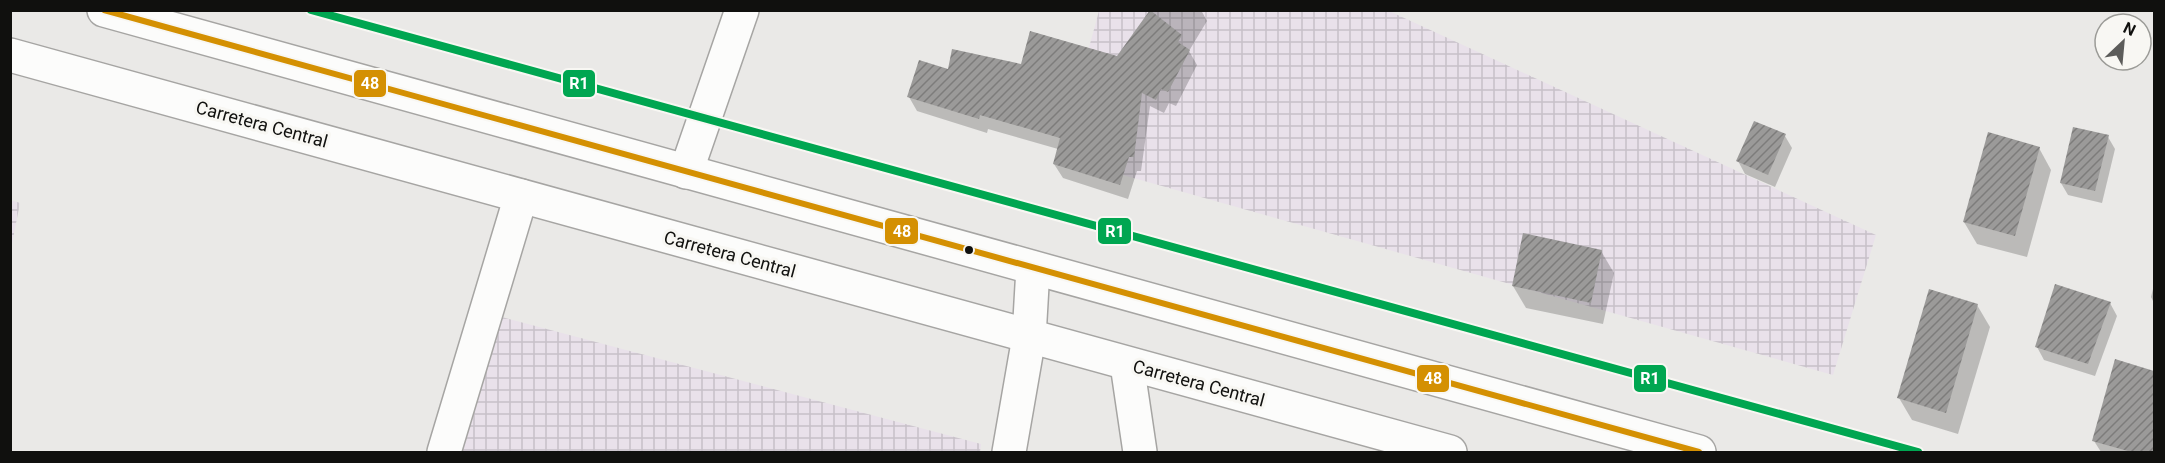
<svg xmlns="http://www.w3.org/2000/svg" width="2165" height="463" viewBox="0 0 2165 463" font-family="Roboto,sans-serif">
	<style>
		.industrial { fill: url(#industrial-grid) }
		.shadow { fill: #0003 }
		.building { fill: url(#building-hatch) }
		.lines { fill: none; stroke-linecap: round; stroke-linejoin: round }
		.minor-casing { stroke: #a6a5a3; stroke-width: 36 }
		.highway-casing { stroke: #a6a5a3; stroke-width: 36 }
		.minor { stroke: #fcfcfb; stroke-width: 33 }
		.highway { stroke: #fcfcfb; stroke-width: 33 }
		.bus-1-casing { stroke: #f8f7f3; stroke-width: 10 }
		.bus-1 { stroke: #d49002; stroke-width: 6 }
		.rail-1-casing { stroke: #f8f7f3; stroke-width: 12 }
		.rail-1 { stroke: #00a651; stroke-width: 8 }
		.bus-dot { fill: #10100e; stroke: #f8f7f3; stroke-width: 2 }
		.labels { text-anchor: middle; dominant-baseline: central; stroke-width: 6; stroke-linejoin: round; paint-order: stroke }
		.street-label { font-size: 18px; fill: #10100e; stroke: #f8f7f3 }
		.line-badge { stroke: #f8f7f3; stroke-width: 2 }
		.badge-label { font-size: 16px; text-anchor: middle; font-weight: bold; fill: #fff }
	</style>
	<defs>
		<pattern id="industrial-grid" width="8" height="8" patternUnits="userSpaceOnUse" patternTransform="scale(1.5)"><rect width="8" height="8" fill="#e9e1ea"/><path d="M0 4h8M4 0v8" fill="none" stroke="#c7c0c8"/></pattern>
		<pattern id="building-hatch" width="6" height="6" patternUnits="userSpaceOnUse" patternTransform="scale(1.5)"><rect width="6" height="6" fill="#9b9a99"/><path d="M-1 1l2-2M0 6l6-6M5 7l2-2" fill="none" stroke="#7d7c7b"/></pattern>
	</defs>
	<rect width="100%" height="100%" fill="#eae9e7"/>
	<g class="industrial">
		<polygon points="1099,11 1389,11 1876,235 1833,375 1059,157"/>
		<polygon points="11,200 20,203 11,249 10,200"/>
		<polygon points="483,312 981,444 980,452 442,452"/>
	</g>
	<g class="shadow">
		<polygon points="1152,10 1201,10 1207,21 1189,51 1197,65 1176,106 1169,103 1164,113 1150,106 1141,171 1137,171 1128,199 1063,178 1054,164 1058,149 988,129 987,133 917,111 909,97 949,71 1118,58"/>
		<polygon points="1785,136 1792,148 1775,187 1745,174 1738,161"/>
		<polygon points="2108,137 2115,149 2102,203 2068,195 2061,183"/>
		<polygon points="2039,148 2051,170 2027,257 1977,244 1964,222"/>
		<polygon points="1601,251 1614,273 1603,324 1526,308 1513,286"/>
		<polygon points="2154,285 2154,303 2151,297"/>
		<polygon points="2110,303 2117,316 2095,376 2044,360 2037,347"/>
		<polygon points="1977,305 1990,327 1958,434 1912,420 1899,398"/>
		<polygon points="2116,361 2154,372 2154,452 2101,452 2094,441"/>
	</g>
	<g class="building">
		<polygon points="1150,10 1182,35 1178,42 1190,50 1168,92 1161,89 1156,100 1142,93 1134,157 1129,157 1120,185 1053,164 1060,138 980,115 979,119 907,97 919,60 948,69 952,49 1021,64 1030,31 1117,56"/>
		<polygon points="1754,121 1786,134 1768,175 1736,161"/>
		<polygon points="2073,127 2109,135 2095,191 2060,183"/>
		<polygon points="1988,132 2040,147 2015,236 1963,222"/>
		<polygon points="1523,233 1602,250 1591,303 1512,286"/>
		<polygon points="2055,284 2111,302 2088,364 2035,347"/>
		<polygon points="1929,289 1978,304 1946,413 1897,398"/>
		<polygon points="2115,359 2154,371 2154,453 2135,453 2092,441"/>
	</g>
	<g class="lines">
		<g class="minor-casing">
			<g id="minor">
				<polyline points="686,172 742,10"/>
				<polyline points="1127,364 1140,452"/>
				<polyline points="444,452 521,196"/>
				<polyline points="1009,452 1029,337 1033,268"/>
			</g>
		</g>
		<g class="highway-casing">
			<g id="highway">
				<polyline points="104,10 1699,452"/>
				<polyline points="10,55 1450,452"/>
			</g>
		</g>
		<use href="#minor" class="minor"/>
		<use href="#highway" class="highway"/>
		<g class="bus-1-casing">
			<polyline id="bus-1" points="104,10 1699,452"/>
		</g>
		<use href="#bus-1" class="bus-1"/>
		<g class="rail-1-casing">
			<polyline id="rail-1" points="311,10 1918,452"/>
		</g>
		<use href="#rail-1" class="rail-1"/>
	</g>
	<circle class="bus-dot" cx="969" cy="250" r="5"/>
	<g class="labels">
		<g class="street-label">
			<text transform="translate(262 124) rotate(15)">Carretera Central</text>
			<text transform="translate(730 254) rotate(15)">Carretera Central</text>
			<text transform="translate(1199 383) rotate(15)">Carretera Central</text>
		</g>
	</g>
	<g class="line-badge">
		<rect x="353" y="69" width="34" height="29" rx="6" fill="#d49002"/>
		<rect x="562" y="69" width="34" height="29" rx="6" fill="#00a651"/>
		<rect x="884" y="217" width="35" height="28" rx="6" fill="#d49002"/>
		<rect x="1097" y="217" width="35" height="28" rx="6" fill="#00a651"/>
		<rect x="1416" y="364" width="34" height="29" rx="6" fill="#d49002"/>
		<rect x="1633" y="364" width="34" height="29" rx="6" fill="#00a651"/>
	</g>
	<g class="badge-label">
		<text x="370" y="89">48</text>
		<text x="579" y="89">R1</text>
		<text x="902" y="237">48</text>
		<text x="1115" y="237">R1</text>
		<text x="1433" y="384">48</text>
		<text x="1650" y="384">R1</text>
	</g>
	<rect width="2165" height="463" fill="none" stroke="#10100e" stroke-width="24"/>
	<g transform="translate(2123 42) rotate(26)"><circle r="28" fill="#f8f7f3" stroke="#9b9b97" stroke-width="1.5"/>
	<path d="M0-4.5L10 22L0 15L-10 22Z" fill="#5c5c5a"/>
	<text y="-9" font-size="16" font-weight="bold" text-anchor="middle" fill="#10100e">N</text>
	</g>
</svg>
